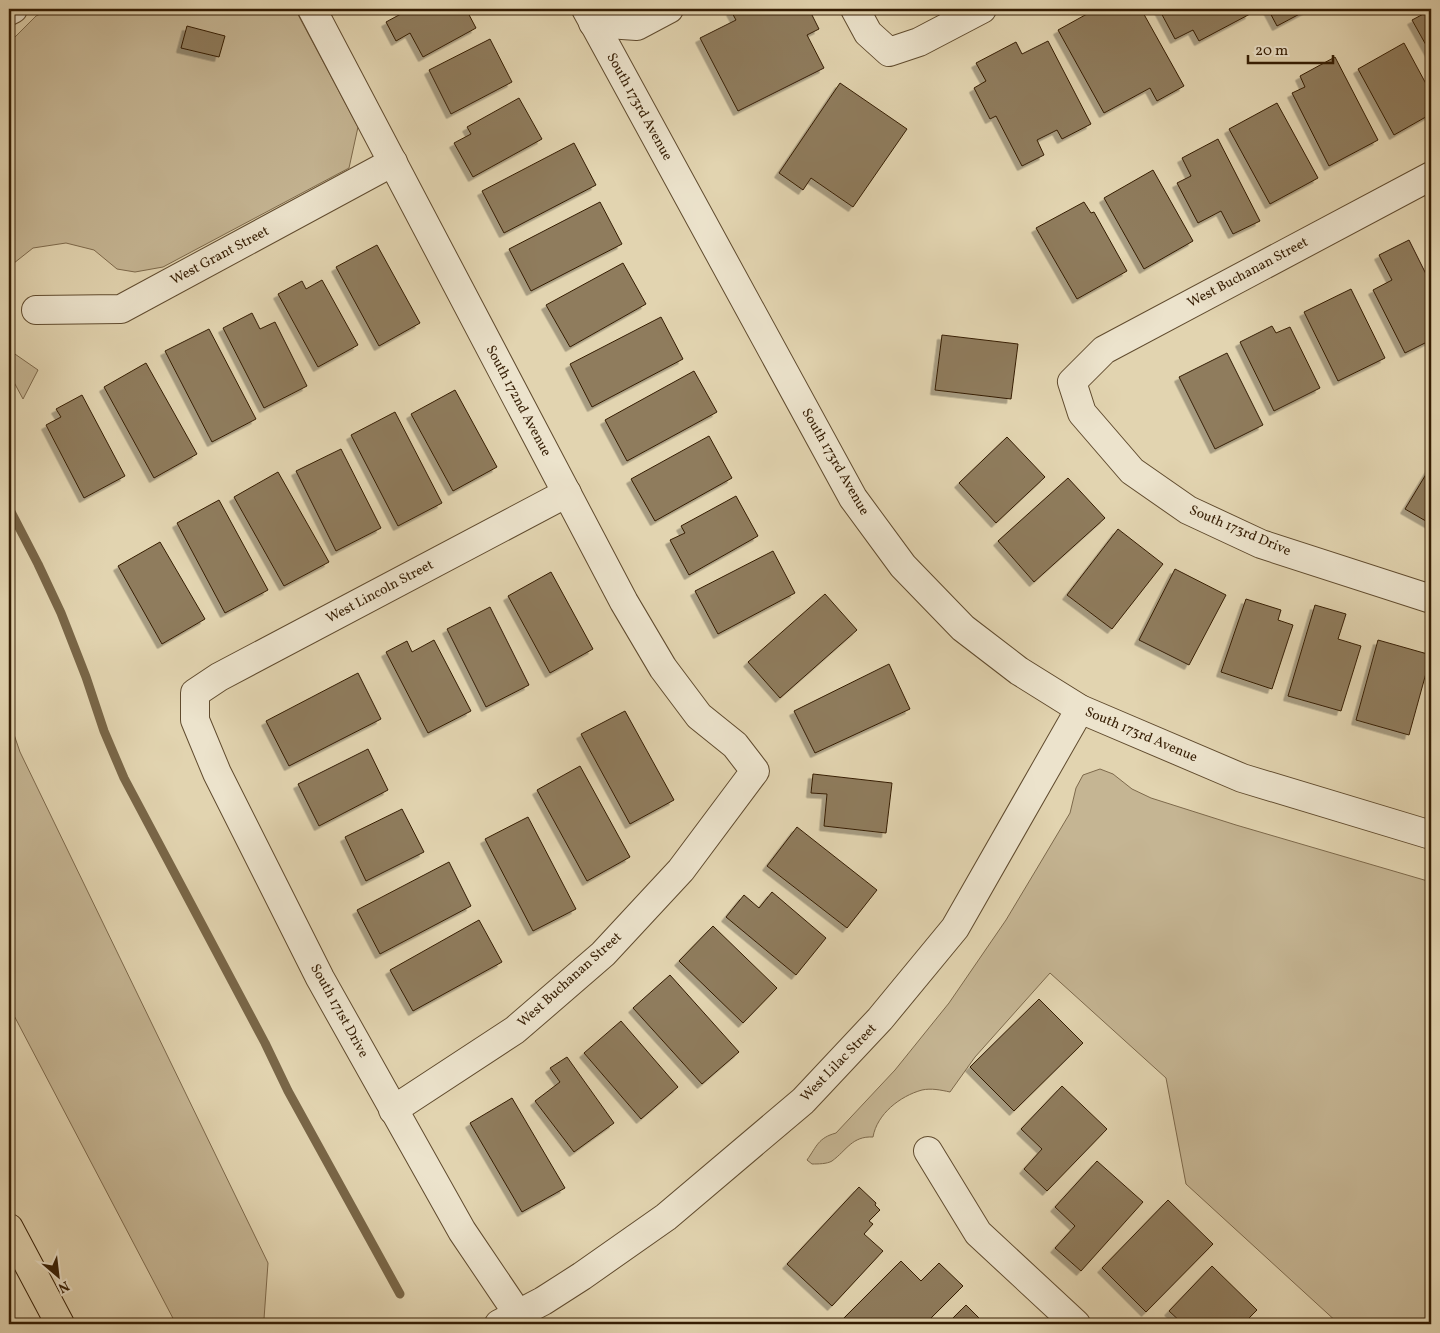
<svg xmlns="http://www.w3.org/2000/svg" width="1440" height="1333" viewBox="0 0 1440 1333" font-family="Vollkorn,serif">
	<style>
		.green { fill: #c5b593; stroke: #7d694b }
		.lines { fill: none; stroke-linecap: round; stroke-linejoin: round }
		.stream { stroke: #796647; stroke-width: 9 }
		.building { fill: #8f7c5d; stroke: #351d03; filter: url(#shadow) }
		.minor-casing { stroke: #604b2e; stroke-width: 30 }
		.tertiary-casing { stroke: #604b2e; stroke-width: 30 }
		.primary-casing { stroke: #351d03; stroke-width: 30 }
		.minor { stroke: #ece3cc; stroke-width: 28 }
		.tertiary { stroke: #ece3cc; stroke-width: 28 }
		.primary { stroke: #e2d4b0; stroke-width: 28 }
		.labels { text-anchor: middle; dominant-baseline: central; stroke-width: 4; stroke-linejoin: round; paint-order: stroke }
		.street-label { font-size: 14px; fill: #351d03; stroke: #ece3cc }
	</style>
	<defs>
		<filter id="shadow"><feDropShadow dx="-4.5" dy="4.5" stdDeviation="0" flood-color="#0004"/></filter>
	</defs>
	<rect width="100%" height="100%" fill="#e2d4b0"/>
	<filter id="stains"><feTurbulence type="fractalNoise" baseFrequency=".004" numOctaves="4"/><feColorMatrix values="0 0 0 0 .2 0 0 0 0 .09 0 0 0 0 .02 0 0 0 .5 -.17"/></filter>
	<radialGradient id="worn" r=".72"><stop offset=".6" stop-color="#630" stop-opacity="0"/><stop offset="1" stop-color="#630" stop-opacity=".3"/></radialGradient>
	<g class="green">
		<polygon points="50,9 295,9 358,127 349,168 163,267 135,272 117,269 94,250 66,243 33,248 9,267 9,43 36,16"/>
		<polygon points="9,347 12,352 38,370 23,399 9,373"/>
		<polygon points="9,720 20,752 268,1263 264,1319 255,1324 176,1324 9,1006"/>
		<path d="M 1100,769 L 1113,774 L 1132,789 L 1151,798 L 1236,825 L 1431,882 L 1431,1324 L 1339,1324 L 1186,1184 L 1166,1078 L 1050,973 L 975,1057 L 950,1092 C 941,1090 931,1088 922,1090 C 900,1096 877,1114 873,1137 C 852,1136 847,1150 832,1161 C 827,1164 818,1164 812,1164 L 807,1160 C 817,1146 818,1138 836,1133 L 895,1070 L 949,1003 L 1006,920 L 1036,870 L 1070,813 L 1076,788 L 1083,775 Z"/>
	</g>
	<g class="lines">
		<polyline class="stream" points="9,508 38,564 61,613 86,677 104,731 124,778 265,1043 288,1091 400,1294"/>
	</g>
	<g class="building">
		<polygon points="410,9 466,9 476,28 423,57 410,33 396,41 386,22"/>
		<polygon points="735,9 809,9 819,29 807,35 824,68 738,111 700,38 736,20 731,11"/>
		<polygon points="1096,9 1141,9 1184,86 1157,101 1150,88 1104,113 1058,30"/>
		<polygon points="1159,9 1247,9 1250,14 1199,41 1193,30 1175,39"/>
		<polygon points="1268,9 1309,9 1277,26"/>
		<polygon points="1431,10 1431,54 1412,20"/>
		<polygon points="187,26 225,36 219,57 181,48"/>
		<polygon points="490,39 512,82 451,114 429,70"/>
		<polygon points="1048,41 1091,124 1062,139 1057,130 1037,140 1044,155 1022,166 996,116 990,119 974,88 986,81 976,63 1016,42 1022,54"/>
		<polygon points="1404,43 1431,93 1431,114 1394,135 1358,69"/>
		<polygon points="1335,57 1378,140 1329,166 1292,93 1305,87 1300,76"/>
		<polygon points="840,83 907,129 853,207 811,178 803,190 779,173"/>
		<polygon points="519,98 542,139 473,177 454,143 471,134 467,127"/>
		<polygon points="1277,103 1318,178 1270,204 1229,129"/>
		<polygon points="1218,139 1260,221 1233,234 1221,211 1198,223 1177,183 1191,176 1182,158"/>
		<polygon points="574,143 596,185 504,233 482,191"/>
		<polygon points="1153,170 1193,241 1144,269 1104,198"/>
		<polygon points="600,202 622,244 531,291 509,249"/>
		<polygon points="1084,202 1091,213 1094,212 1127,271 1077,299 1036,228"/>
		<polygon points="1409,240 1431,284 1431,340 1405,353 1373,290 1392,280 1379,255"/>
		<polygon points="377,245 420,323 379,346 336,267"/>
		<polygon points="623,263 646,304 570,347 546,305"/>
		<polygon points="322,280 358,345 318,367 278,294 302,281 306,289"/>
		<polygon points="1351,289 1385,358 1338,381 1304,312"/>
		<polygon points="252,313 260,329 275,322 307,386 264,408 223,328"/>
		<polygon points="661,317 683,359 592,407 570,364"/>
		<polygon points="1272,326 1276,333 1290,327 1320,388 1274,411 1240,342"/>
		<polygon points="209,329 256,419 212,442 165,351"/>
		<polygon points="942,335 1018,344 1011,399 935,390"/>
		<polygon points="1227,353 1263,425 1215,449 1179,377"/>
		<polygon points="146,363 197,454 154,478 104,387"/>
		<polygon points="694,371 717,412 627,461 605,420"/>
		<polygon points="455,390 497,467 453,491 411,414"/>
		<polygon points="82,395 125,476 84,498 46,425 61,417 56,409"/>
		<polygon points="395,412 442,503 398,526 351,435"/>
		<polygon points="709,436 732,478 655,521 631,479"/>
		<polygon points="1007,437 1045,477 996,523 959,483"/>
		<polygon points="341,449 381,528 336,551 296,471"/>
		<polygon points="1431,466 1431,524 1405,509"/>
		<polygon points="278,472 329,562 284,586 234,497"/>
		<polygon points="1068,478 1105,518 1034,582 998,541"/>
		<polygon points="736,496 758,536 689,575 670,540 685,533 681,526"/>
		<polygon points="219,500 268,590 225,613 177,523"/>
		<polygon points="1118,529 1163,564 1112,629 1067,595"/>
		<polygon points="160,542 205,619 162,644 118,566"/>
		<polygon points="773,551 795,593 718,634 695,591"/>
		<polygon points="1175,569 1226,595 1189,665 1139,640"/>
		<polygon points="551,572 593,649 550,673 508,596"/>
		<polygon points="825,594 857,630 780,698 748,662"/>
		<polygon points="1246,599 1281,610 1278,620 1293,625 1272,689 1221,672"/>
		<polygon points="1315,605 1346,614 1338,639 1361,646 1341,711 1288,696"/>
		<polygon points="490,607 529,685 486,707 447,629"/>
		<polygon points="434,640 471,711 428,733 386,652 407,641 412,652"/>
		<polygon points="1378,640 1431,655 1409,735 1356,720"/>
		<polygon points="889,664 910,709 815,753 794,711"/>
		<polygon points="358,673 381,719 289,766 266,721"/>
		<polygon points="625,711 674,800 630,824 581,734"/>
		<polygon points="368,749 388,790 319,826 298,784"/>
		<polygon points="580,766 630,857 587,881 537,790"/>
		<polygon points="813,774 892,783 886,833 824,826 827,794 811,793"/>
		<polygon points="402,809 424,852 366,881 345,837"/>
		<polygon points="528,817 576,909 533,931 485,839"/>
		<polygon points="797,827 877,890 847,928 767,866"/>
		<polygon points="449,862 471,906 380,954 357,910"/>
		<polygon points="772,892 826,938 796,975 726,917 744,895 759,908"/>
		<polygon points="479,920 502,962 413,1011 390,970"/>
		<polygon points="713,926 777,988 743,1023 679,961"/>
		<polygon points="670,975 739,1052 702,1084 633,1008"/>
		<polygon points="1039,999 1083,1043 1014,1111 970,1067"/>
		<polygon points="621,1021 678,1087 641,1119 584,1053"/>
		<polygon points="567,1057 614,1123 574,1152 535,1101 560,1082 550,1068"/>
		<polygon points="1062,1086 1107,1129 1047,1191 1024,1169 1042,1149 1021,1129"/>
		<polygon points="512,1098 565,1188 522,1212 470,1123"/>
		<polygon points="1097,1161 1143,1202 1081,1271 1055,1248 1075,1226 1055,1207"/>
		<polygon points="859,1187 876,1203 875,1205 880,1210 869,1221 873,1224 864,1234 883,1251 832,1306 787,1264"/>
		<polygon points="1168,1200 1213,1244 1146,1312 1102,1268"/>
		<polygon points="901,1261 921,1281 939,1263 963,1286 925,1324 849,1324 843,1319"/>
		<polygon points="1212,1266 1257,1310 1243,1324 1183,1324 1169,1311"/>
		<polygon points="966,1305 985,1324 947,1324"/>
	</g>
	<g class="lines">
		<g class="minor-casing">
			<g id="minor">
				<polyline points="312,9 624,602 663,668 699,716 735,745 755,771 681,870 603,954 515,1030 393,1110"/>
				<polyline points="603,9 593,23 637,26 669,9"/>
				<polyline points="855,9 868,33 889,52 919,42 982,9"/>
				<polyline points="9,11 13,9"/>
				<polyline points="1431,176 1104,350 1072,382 1082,413 1132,471 1188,510 1261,544 1431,599"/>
				<polyline points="36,310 121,309 393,162"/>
				<polyline points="928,1151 978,1233 1076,1324"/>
				<polyline points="518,1314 462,1231 320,978 217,773 195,720 195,693 219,677 567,493"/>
			</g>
		</g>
		<g class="tertiary-casing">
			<g id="tertiary">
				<polyline points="586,9 853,498 903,566 963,628 1019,671 1080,709 1242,778 1431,835"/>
				<polyline points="499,1324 543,1301 582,1276 666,1217 803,1101 880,1019 955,928 1080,709"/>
			</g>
		</g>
		<g class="primary-casing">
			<polyline id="primary" points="9,1228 60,1324"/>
		</g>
		<use href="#minor" class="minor"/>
		<use href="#tertiary" class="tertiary"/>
		<use href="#primary" class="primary"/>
	</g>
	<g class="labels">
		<g class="street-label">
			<text transform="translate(639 107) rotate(61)">South 173rd Avenue</text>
			<text transform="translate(220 256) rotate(-28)">West Grant Street</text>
			<text transform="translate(1248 273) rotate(-28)">West Buchanan Street</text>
			<text transform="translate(518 401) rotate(62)">South 172nd Avenue</text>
			<text transform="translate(835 462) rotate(60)">South 173rd Avenue</text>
			<text transform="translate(1240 531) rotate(23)">South 173rd Drive</text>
			<text transform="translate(380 592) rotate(-28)">West Lincoln Street</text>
			<text transform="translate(1141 735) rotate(23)">South 173rd Avenue</text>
			<text transform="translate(570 980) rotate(-42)">West Buchanan Street</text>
			<text transform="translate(339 1011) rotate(61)">South 171st Drive</text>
			<text transform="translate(839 1063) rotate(-46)">West Lilac Street</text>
		</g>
	</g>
	<rect width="1440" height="1333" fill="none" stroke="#e2d4b0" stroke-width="30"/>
	<rect x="10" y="10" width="1420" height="1313" fill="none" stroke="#351d03" stroke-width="2.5"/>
	<rect x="15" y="15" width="1410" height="1303" fill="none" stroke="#351d03"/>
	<g transform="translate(58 1276) rotate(152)" stroke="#ece3cc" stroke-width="4" paint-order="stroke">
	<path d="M0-4L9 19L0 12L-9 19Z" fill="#351d03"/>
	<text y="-8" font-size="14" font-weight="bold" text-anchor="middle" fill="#351d03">N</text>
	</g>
	<path d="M1248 55v8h85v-8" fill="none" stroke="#351d03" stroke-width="2.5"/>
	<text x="1255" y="55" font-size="15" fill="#351d03" stroke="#ece3cc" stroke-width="4" paint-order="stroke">20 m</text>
	<rect width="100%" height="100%" filter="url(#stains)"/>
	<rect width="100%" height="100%" fill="url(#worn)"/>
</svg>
